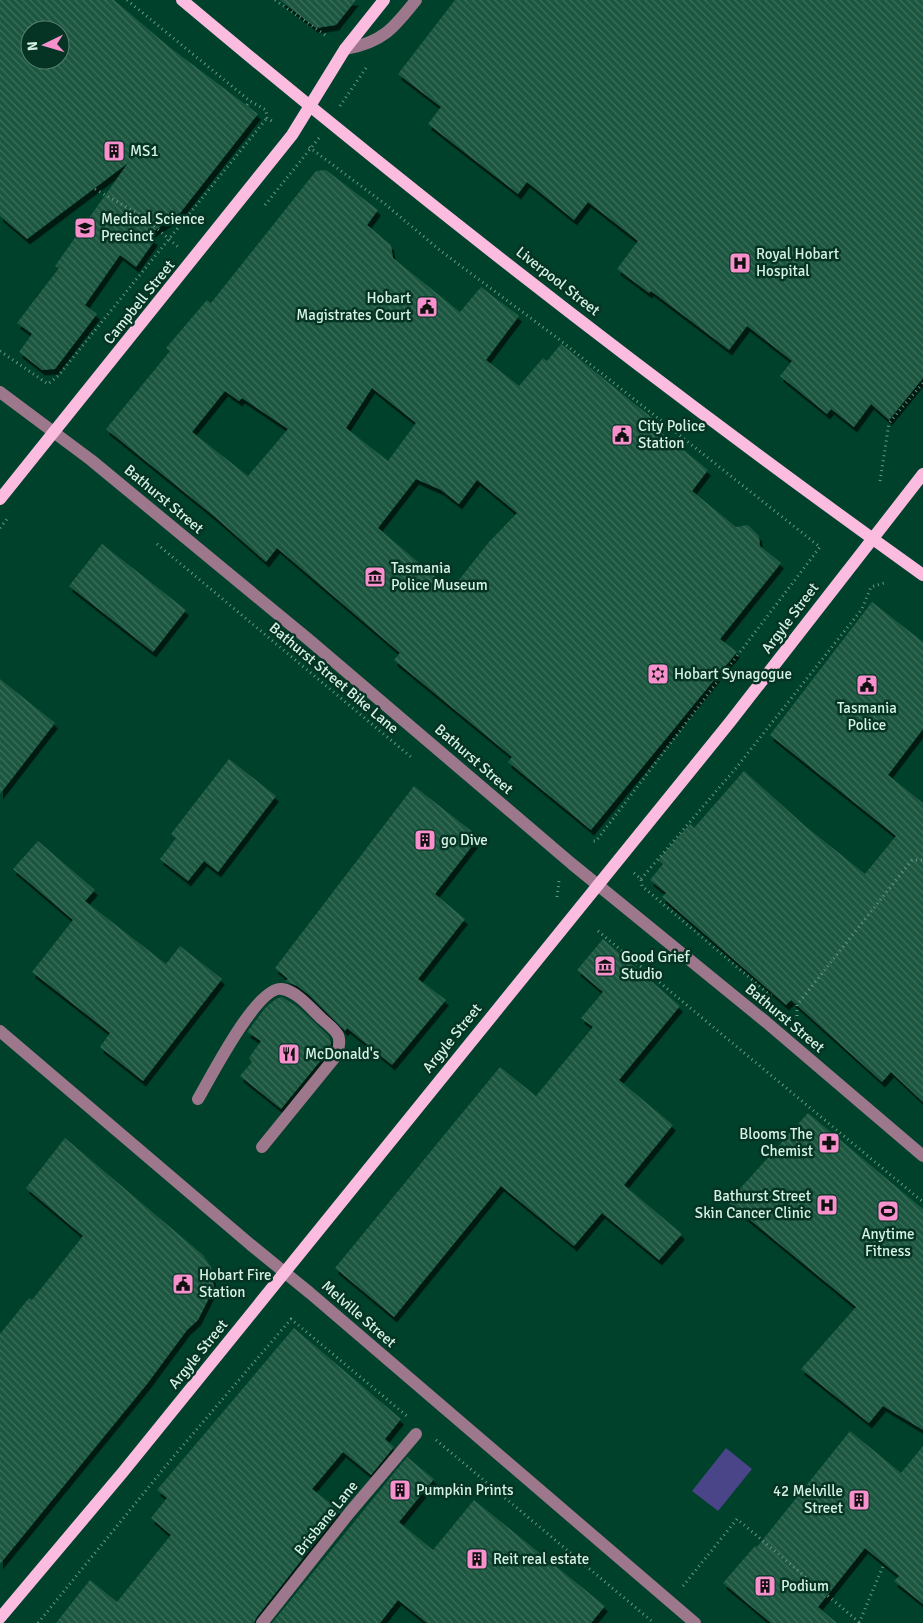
<svg xmlns="http://www.w3.org/2000/svg" width="923" height="1623" viewBox="0 0 923 1623" font-family="Signika,sans-serif">
	<style>
		.pitch { fill: #4a4488 }
		.building { fill: url(#building-back-hatch); fill-rule: evenodd; filter: url(#shadow) }
		.lines { fill: none; stroke-linecap: round; stroke-linejoin: round }
		.path { stroke: #6a9987; stroke-width: 3; stroke-dasharray: 1 4; stroke-linecap: butt }
		.minor { stroke: #9d778c; stroke-width: 12 }
		.major { stroke: #fcbce0; stroke-width: 12 }
		.labels { text-anchor: middle; dominant-baseline: central; stroke-width: 5; stroke-linejoin: round; paint-order: stroke }
		.poi-label { font-size: 15px; fill: #d5f2e4; stroke: #053424; text-anchor: start }
		.street-label { font-size: 15px; fill: #d5f2e4; stroke: #053424 }
	</style>
	<defs>
		<pattern id="building-back-hatch" width="6" height="6" patternUnits="userSpaceOnUse" patternTransform="scale(1.25)"><rect width="6" height="6" fill="#1c5740"/><path d="M-1 5l2 2M0 0l6 6M5-1l2 2" fill="none" stroke="#3c705b"/></pattern>
		<filter id="shadow"><feDropShadow dx="3" dy="5.5" stdDeviation="0" flood-color="#0009"/></filter>
	</defs>
	<rect width="100%" height="100%" fill="#00412b"/>
	<polygon class="pitch" points="726,1448 752,1469 718,1511 692,1491"/>
	<g class="building">
		<path d="M 0,0 L 114,0 L 168,46 L 258,114 L 180,213 L 148,235 L 155,240 L 136,267 L 120,255 L 85,305 L 97,314 L 55,369 L 42,370 L 19,352 L 32,334 L 17,323 L 59,268 L 55,266 L 128,163 L 27,239 L 0,216 ZM 30,30 L 60,30 L 60,60 L 30,60 Z"/>
		<polygon points="280,0 356,0 336,25 316,28"/>
		<polygon points="455,0 923,0 923,378 889,420 871,404 854,427 831,409 827,414 780,376 792,361 747,326 729,350 651,291 649,293 617,269 638,241 588,202 574,220 527,182 518,194 428,124 441,107 398,74"/>
		<path d="M 326,170 L 378,210 L 367,225 L 391,245 L 393,258 L 460,312 L 481,287 L 519,316 L 486,360 L 519,386 L 543,358 L 547,361 L 561,344 L 657,422 L 654,426 L 708,470 L 692,491 L 736,527 L 748,525 L 759,536 L 760,546 L 781,563 L 720,639 L 737,652 L 591,830 L 508,762 L 512,757 L 394,660 L 400,653 L 277,548 L 266,562 L 215,517 L 106,429 L 170,351 L 166,348 L 207,300 L 211,303 L 316,171 ZM 372,388 L 416,423 L 388,461 L 346,428 ZM 225,391 L 239,401 L 242,398 L 288,429 L 248,476 L 192,432 ZM 416,479 L 441,490 L 459,504 L 477,480 L 517,513 L 489,542 L 451,590 L 378,528 Z"/>
		<polygon points="102,544 186,610 153,652 69,586"/>
		<polygon points="872,602 923,642 923,729 888,775 923,803 923,1102 891,1072 882,1082 791,1000 786,1005 662,897 666,893 650,880 663,864 658,860 690,824 694,828 744,771 804,825 865,874 896,836 770,735"/>
		<polygon points="0,679 55,723 0,794"/>
		<polygon points="229,759 276,796 218,872 204,861 188,881 160,859 176,838 171,834"/>
		<polygon points="414,786 479,837 435,894 465,919 418,979 446,1000 392,1065 347,1028 345,1031 309,995 297,986 285,981 288,979 275,968"/>
		<polygon points="38,841 95,890 85,901 166,964 180,946 222,979 143,1081 100,1047 110,1033 32,972 73,920 13,869"/>
		<polygon points="603,939 680,1006 619,1080 673,1125 624,1185 682,1234 659,1260 602,1213 574,1246 501,1186 394,1317 335,1268 500,1067 536,1096 593,1027 581,1018 603,992 577,970"/>
		<polygon points="282,997 298,1007 329,1036 331,1043 330,1049 281,1109 240,1076 252,1062 249,1058 261,1041 247,1032 266,1007 276,999"/>
		<polygon points="808,1113 923,1209 923,1430 883,1406 869,1423 801,1369 856,1307 728,1202"/>
		<polygon points="65,1138 203,1255 211,1267 214,1288 198,1320 187,1330 147,1384 0,1564 0,1334 29,1298 32,1300 83,1236 26,1188"/>
		<polygon points="294,1328 401,1419 385,1439 394,1447 371,1475 343,1452 312,1489 340,1511 256,1618 254,1623 56,1623 90,1580 117,1602 171,1535 151,1518 167,1498 157,1490"/>
		<polygon points="850,1431 901,1473 923,1446 923,1604 894,1581 899,1576 865,1548 818,1607 837,1623 771,1623 723,1583 755,1546 757,1547"/>
		<polygon points="407,1457 434,1479 399,1522 433,1550 474,1500 605,1606 591,1623 427,1623 398,1600 380,1623 272,1623"/>
	</g>
	<g class="lines">
		<g class="path">
			<polyline points="127,0 250,101 266,110 267,118 275,123"/>
			<polyline points="275,0 328,37"/>
			<polyline points="247,105 250,101"/>
			<polyline points="340,106 368,65"/>
			<polyline points="309,147 385,204 442,252 556,337 820,547 596,841 590,841"/>
			<polyline points="95,189 144,217 178,247"/>
			<polyline points="265,205 319,138"/>
			<polyline points="0,351 48,384 58,376 267,118"/>
			<polyline points="880,481 889,423 923,383"/>
			<polyline points="0,528 7,519"/>
			<polyline points="157,544 411,757"/>
			<polyline points="634,873 641,879 642,886 771,996"/>
			<polyline points="641,879 736,768 862,609 871,587 884,583"/>
			<polyline points="557,897 559,881"/>
			<polyline points="598,931 923,1202"/>
			<polyline points="797,1021 797,1005 912,860 923,860"/>
			<polyline points="436,1440 654,1623"/>
			<polyline points="683,1586 737,1519 860,1623"/>
			<polyline points="38,1623 174,1456 291,1319 408,1417"/>
			<polyline points="859,1623 884,1564"/>
		</g>
		<g class="minor">
			<path d="M 345,49 C 382,43 394,28 416,0"/>
			<polyline points="0,392 91,460 308,639 572,864 766,1022 923,1156"/>
			<polyline points="0,1031 251,1245 310,1293 695,1623"/>
			<path d="M 198,1099 C 210,1079 257,985 282,989 C 297,991 311,1009 322,1019 C 337,1032 344,1035 336,1056 L 262,1147"/>
			<polyline points="262,1623 350,1512 416,1434"/>
		</g>
		<g class="major">
			<path d="M 182,0 C 421,201 669,393 923,575"/>
			<polyline points="0,499 292,135 345,49 384,0"/>
			<polyline points="0,1618 123,1472 730,722 923,474"/>
		</g>
	</g>
	<defs>
		<g id="building-square" transform="scale(1.125)"><rect x="-9" y="-9" width="18" height="18" rx="4" fill="#f790cd" stroke="#053424"/><path d="M-4-6H4V6H1V3H-1V6H-4ZM-2.5-4.3h1.7v1.8h-1.7ZM.8-4.3h1.7v1.8H.8ZM-2.5-1h1.7V.8h-1.7ZM.8-1h1.7V.8H.8Z" fill="#111"/></g>
		<g id="university-square" transform="scale(1.125)"><rect x="-9" y="-9" width="18" height="18" rx="4" fill="#f790cd" stroke="#053424"/><path d="M0-5L7-2L0 1L-7-2ZM-4 1L0 2.5L4 1V4Q0 6-4 4Z" fill="#111"/></g>
		<g id="hospital-square" transform="scale(1.125)"><rect x="-9" y="-9" width="18" height="18" rx="4" fill="#f790cd" stroke="#053424"/><path d="M-5-5h3v3.5h4V-5h3V5h-3V1.5h-4V5h-3Z" fill="#111"/></g>
		<g id="civic-square" transform="scale(1.125)"><rect x="-9" y="-9" width="18" height="18" rx="4" fill="#f790cd" stroke="#053424"/><path d="M-.6-6.5H3V-4.5H.6V-3L4-1V1h2V6H-6V1h2V-1L-.6-3ZM-1.2 2.5V6h2.4V2.5Z" fill="#111"/></g>
		<g id="museum-square" transform="scale(1.125)"><rect x="-9" y="-9" width="18" height="18" rx="4" fill="#f790cd" stroke="#053424"/><path d="M0-6L6-3V-2H-6V-3ZM-5-1h2V3h-2ZM-1-1h2V3h-2ZM3-1h2V3H3ZM-6 4H6V6H-6Z" fill="#111"/></g>
		<g id="synagogue-square" transform="scale(1.125)"><rect x="-9" y="-9" width="18" height="18" rx="4" fill="#f790cd" stroke="#053424"/><path d="M0-6.5L5.6 3.2H-5.6ZM0 6.5L5.6-3.2H-5.6Z" fill="#111"/></g>
		<g id="restaurant-square" transform="scale(1.125)"><rect x="-9" y="-9" width="18" height="18" rx="4" fill="#f790cd" stroke="#053424"/><path d="M-5-6h1v4h1v-4h1v4h1v-4h1v5L-1.5 .5V6h-2V.5L-5-1ZM5-6V6H3V1.5H1.5Q1.5-4 5-6Z" fill="#111"/></g>
		<g id="pharmacy-square" transform="scale(1.125)"><rect x="-9" y="-9" width="18" height="18" rx="4" fill="#f790cd" stroke="#053424"/><path d="M-2-6h4v4h4v4h-4v4h-4v-4h-4v-4h4Z" fill="#111"/></g>
		<g id="stadium-square" transform="scale(1.125)"><rect x="-9" y="-9" width="18" height="18" rx="4" fill="#f790cd" stroke="#053424"/><path d="M0-5a6.5 5 0 1 0 0 10a6.5 5 0 1 0 0-10ZM-3.5-1.8h7v3.6h-7Z" fill="#111"/></g>
	</defs>
	<g fill-rule="evenodd">
		<use href="#building-square" x="114" y="151"/>
		<use href="#university-square" x="85" y="228"/>
		<use href="#hospital-square" x="740" y="263"/>
		<use href="#civic-square" x="427" y="307"/>
		<use href="#civic-square" x="622" y="435"/>
		<use href="#museum-square" x="375" y="577"/>
		<use href="#synagogue-square" x="658" y="674"/>
		<use href="#civic-square" x="867" y="685"/>
		<use href="#building-square" x="425" y="840"/>
		<use href="#museum-square" x="605" y="966"/>
		<use href="#restaurant-square" x="289" y="1054"/>
		<use href="#pharmacy-square" x="829" y="1143"/>
		<use href="#hospital-square" x="827" y="1205"/>
		<use href="#stadium-square" x="888" y="1211"/>
		<use href="#civic-square" x="183" y="1284"/>
		<use href="#building-square" x="400" y="1490"/>
		<use href="#building-square" x="859" y="1500"/>
		<use href="#building-square" x="477" y="1559"/>
		<use href="#building-square" x="765" y="1586"/>
	</g>
	<g class="labels">
		<g class="poi-label">
			<text x="130" y="151">MS1</text>
			<text x="101" y="219">Medical Science<tspan x="101" dy="17">Precinct</tspan></text>
			<text x="756" y="254">Royal Hobart<tspan x="756" dy="17">Hospital</tspan></text>
			<text x="411" y="298" text-anchor="end">Hobart<tspan x="411" dy="17">Magistrates Court</tspan></text>
			<text x="638" y="426">City Police<tspan x="638" dy="17">Station</tspan></text>
			<text x="391" y="568">Tasmania<tspan x="391" dy="17">Police Museum</tspan></text>
			<text x="674" y="674">Hobart Synagogue</text>
			<text x="867" y="708" text-anchor="middle">Tasmania<tspan x="867" dy="17">Police</tspan></text>
			<text x="441" y="840">go Dive</text>
			<text x="621" y="957">Good Grief<tspan x="621" dy="17">Studio</tspan></text>
			<text x="305" y="1054">McDonald's</text>
			<text x="813" y="1134" text-anchor="end">Blooms The<tspan x="813" dy="17">Chemist</tspan></text>
			<text x="811" y="1196" text-anchor="end">Bathurst Street<tspan x="811" dy="17">Skin Cancer Clinic</tspan></text>
			<text x="888" y="1234" text-anchor="middle">Anytime<tspan x="888" dy="17">Fitness</tspan></text>
			<text x="199" y="1275">Hobart Fire<tspan x="199" dy="17">Station</tspan></text>
			<text x="416" y="1490">Pumpkin Prints</text>
			<text x="843" y="1491" text-anchor="end">42 Melville<tspan x="843" dy="17">Street</tspan></text>
			<text x="493" y="1559">Reit real estate</text>
			<text x="781" y="1586">Podium</text>
		</g>
		<g class="street-label">
			<text transform="translate(558 281) rotate(38)">Liverpool Street</text>
			<text transform="translate(139 302) rotate(-51)">Campbell Street</text>
			<text transform="translate(164 499) rotate(40)">Bathurst Street</text>
			<text transform="translate(790 618) rotate(-53)">Argyle Street</text>
			<text transform="translate(334 678) rotate(40)">Bathurst Street Bike Lane</text>
			<text transform="translate(474 759) rotate(41)">Bathurst Street</text>
			<text transform="translate(785 1018) rotate(40)">Bathurst Street</text>
			<text transform="translate(452 1038) rotate(-51)">Argyle Street</text>
			<text transform="translate(359 1314) rotate(41)">Melville Street</text>
			<text transform="translate(198 1354) rotate(-51)">Argyle Street</text>
			<text transform="translate(326 1518) rotate(-51)">Brisbane Lane</text>
		</g>
	</g>
	<g transform="translate(45 45) rotate(265)"><circle r="24" fill="#053424" stroke="#588071"/>
	<path d="M0-4L9 19L0 12L-9 19Z" fill="#f790cd"/>
	<text y="-8" font-size="14" font-weight="bold" text-anchor="middle" fill="#d5f2e4">N</text>
	</g>
</svg>
